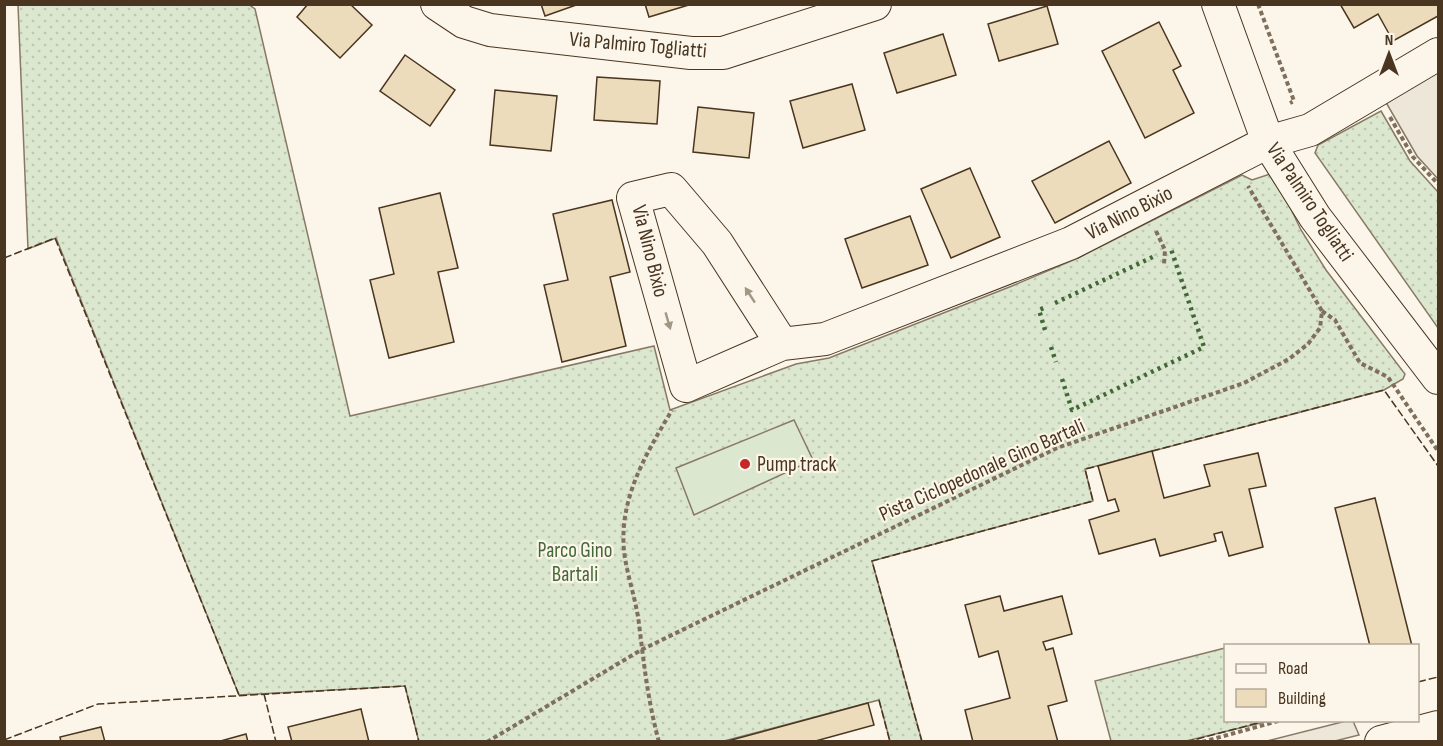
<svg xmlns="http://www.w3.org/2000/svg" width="1443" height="746" viewBox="0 0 1443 746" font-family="'Sofia Sans Condensed',sans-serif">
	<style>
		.grass { fill: url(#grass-dots); stroke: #887966; stroke-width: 1.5 }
		.garden { fill: #dce7d0; stroke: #887966; stroke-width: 1.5 }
		.parking { fill: #ede7d9; stroke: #887966; stroke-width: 1.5 }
		.building { fill: #ecdcbc; stroke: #4a3520; stroke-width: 1.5 }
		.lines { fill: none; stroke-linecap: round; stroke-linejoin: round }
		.minor-casing { stroke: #4a3520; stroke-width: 34 }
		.path { stroke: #7f6f5c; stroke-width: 4; stroke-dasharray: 4.5 3; stroke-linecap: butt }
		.minor { stroke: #fbf6e9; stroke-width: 32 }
		.hedge { stroke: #436837; stroke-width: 4.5; stroke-dasharray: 3 4.5; stroke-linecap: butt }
		.fence { stroke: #4a3520; stroke-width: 1.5; stroke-dasharray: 8 3; stroke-linecap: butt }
		.oneway { fill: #a29684 }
		.poi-dot { fill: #c62828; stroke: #fbf6e9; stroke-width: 2 }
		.labels { text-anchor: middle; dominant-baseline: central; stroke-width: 4.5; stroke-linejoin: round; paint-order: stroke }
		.street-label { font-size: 21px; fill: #4a3520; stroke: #fbf6e9 }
		.poi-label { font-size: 21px; fill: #4a3520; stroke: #fbf6e9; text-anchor: start }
		.park-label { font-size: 21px; fill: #436837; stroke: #fbf6e9 }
	</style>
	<defs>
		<pattern id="grass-dots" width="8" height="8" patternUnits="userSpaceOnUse" patternTransform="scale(1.5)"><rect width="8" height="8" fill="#dce7d0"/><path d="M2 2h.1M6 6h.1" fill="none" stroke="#bec7b2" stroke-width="1.8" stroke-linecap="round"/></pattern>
	</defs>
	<rect width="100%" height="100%" fill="#fbf6e9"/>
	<g class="grass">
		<polygon points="248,4 255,9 350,416 654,346 670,410 796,364 829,358 1012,286 1078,258 1242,175 1252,180 1270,174 1275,176 1301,230 1326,270 1405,374 1403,379 1384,390 1085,469 1093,501 872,561 922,741 890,741 879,700 724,741 419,742 405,686 239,695 56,238 28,249 18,5"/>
		<polygon points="1381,111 1410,161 1438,192 1438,328 1315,153 1318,145"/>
		<polygon points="1225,648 1226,720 1269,721 1186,741 1111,741 1095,681"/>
	</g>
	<polygon class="garden" points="794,420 813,460 694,515 676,468"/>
	<g class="parking">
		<polygon points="1438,69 1438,179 1417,156 1384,99"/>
		<polygon points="1346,721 1353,721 1359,735 1335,741 1267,741"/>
	</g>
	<g class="building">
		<polygon points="308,4 350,4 372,25 340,58 297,17"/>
		<polygon points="541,4 579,4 545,16"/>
		<polygon points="645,4 692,4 649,17"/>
		<polygon points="1340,4 1438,4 1438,16 1393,41 1378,14 1354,28"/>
		<polygon points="1047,6 1058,44 999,61 988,24"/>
		<polygon points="1159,22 1181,66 1173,70 1194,113 1145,138 1102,51"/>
		<polygon points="943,34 956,75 897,93 884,53"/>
		<polygon points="405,55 455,90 430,126 380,91"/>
		<polygon points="597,77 660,81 657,124 594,120"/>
		<polygon points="852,84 865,130 803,148 790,101"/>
		<polygon points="495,90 557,96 551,151 490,145"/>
		<polygon points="698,107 754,113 749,158 693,152"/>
		<polygon points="1109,141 1131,183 1055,223 1032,181"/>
		<polygon points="970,168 1000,237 951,258 921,189"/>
		<polygon points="440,193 458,268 438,272 454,342 389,358 370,280 394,274 379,208"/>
		<polygon points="612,200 630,272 610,277 626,346 562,362 544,285 568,280 553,214"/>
		<polygon points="910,216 928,265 862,288 845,239"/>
		<polygon points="1152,451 1164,498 1210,486 1204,465 1258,453 1266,486 1249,489 1263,547 1229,556 1222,532 1214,534 1216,541 1160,556 1155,539 1099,554 1089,520 1119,511 1115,499 1108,501 1098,466"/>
		<polygon points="1375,498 1412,646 1370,646 1335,508"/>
		<polygon points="1000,596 1004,611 1062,596 1072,634 1043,642 1046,650 1053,648 1067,701 1048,706 1058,742 973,742 965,710 1010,698 998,651 979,657 965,605"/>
		<polygon points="868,703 874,725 812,742 724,742"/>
		<polygon points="361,709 369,742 292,742 288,727"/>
		<polygon points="101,727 105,742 61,742 60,737"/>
		<polygon points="246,734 248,742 217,742"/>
	</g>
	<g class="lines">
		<g class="minor-casing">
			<g id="minor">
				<polyline points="437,4 464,22 490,30 691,53 723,53 875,4"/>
				<polyline points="1218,4 1268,142 1315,217 1438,378"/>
				<polyline points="782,344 717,243 671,189 633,198 686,386 782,344 825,339 1071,243 1268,142 1310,130 1438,54"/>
				<polyline points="1381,742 1438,727"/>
			</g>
		</g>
		<g class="path">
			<polyline points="1258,4 1294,101 1290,103"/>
			<polyline points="1390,117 1413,157 1438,184"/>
			<polyline points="1156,231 1165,250 1164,264"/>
			<polyline points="1322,311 1335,320 1360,363 1388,377 1438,451"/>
			<polyline points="487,742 641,650 1057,448 1244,383 1289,359 1308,344 1320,328 1322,311 1248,186"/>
			<path d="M 659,742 C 648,702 644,664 639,624 C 636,599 627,576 624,551 C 619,498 646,454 672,410"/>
			<polyline points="1202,742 1282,720"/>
		</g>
		<use href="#minor" class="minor"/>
		<g class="hedge">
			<polyline points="1055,303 1157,255"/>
			<polyline points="1045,330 1039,310 1046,307"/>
			<polyline points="1051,347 1056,362"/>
			<polyline points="1062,379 1072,410 1204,347 1171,249"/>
		</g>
		<g class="fence">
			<polyline points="4,258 55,238 239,695"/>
			<polyline points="1152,451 1384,390 1438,466"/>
			<polyline points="1418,682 1438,677"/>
			<polyline points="264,694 276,742"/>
			<polyline points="879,700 890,742"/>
			<polyline points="4,740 98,704 405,686 419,742"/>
			<polyline points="922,742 872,561 1093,501 1085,469 1098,466"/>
			<polyline points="1186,742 1269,720"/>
		</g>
	</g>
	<defs><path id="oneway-solid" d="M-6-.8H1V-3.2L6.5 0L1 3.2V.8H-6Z" transform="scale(1.5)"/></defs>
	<g class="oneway">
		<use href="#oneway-solid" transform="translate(750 295) rotate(-123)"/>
		<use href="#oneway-solid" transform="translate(668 321) rotate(74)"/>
	</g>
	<circle class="poi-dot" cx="745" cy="464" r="6"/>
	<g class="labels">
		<g class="street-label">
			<text transform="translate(638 45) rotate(5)">Via Palmiro Togliatti</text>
			<text transform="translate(1310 202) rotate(56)">Via Palmiro Togliatti</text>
			<text transform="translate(1129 213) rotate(-27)">Via Nino Bixio</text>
			<text transform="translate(650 251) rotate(76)">Via Nino Bixio</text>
			<text transform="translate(982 470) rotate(-24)">Pista Ciclopedonale Gino Bartali</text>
		</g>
		<g class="poi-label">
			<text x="757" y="464">Pump track</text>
		</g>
		<g class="park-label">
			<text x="575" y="550">Parco Gino<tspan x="575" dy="24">Bartali</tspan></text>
		</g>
	</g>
	<rect width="1443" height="746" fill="none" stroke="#4a3520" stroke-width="12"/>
	<rect x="1224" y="644" width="195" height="78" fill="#fbf6e9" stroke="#b4a999" stroke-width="1.5"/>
	<rect x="1236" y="664" width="30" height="9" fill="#fbf6e9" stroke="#b4a999" stroke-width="1.5"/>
	<text x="1278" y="674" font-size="18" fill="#4a3520">Road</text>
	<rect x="1236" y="689" width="30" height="18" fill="#ecdcbc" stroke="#b4a999" stroke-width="1.5"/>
	<text x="1278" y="704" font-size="18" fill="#4a3520">Building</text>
	<g transform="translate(1389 54)" stroke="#fbf6e9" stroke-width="4.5" paint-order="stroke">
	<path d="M0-4.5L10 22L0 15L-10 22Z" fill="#4a3520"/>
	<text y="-9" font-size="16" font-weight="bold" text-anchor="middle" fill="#4a3520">N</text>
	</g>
</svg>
